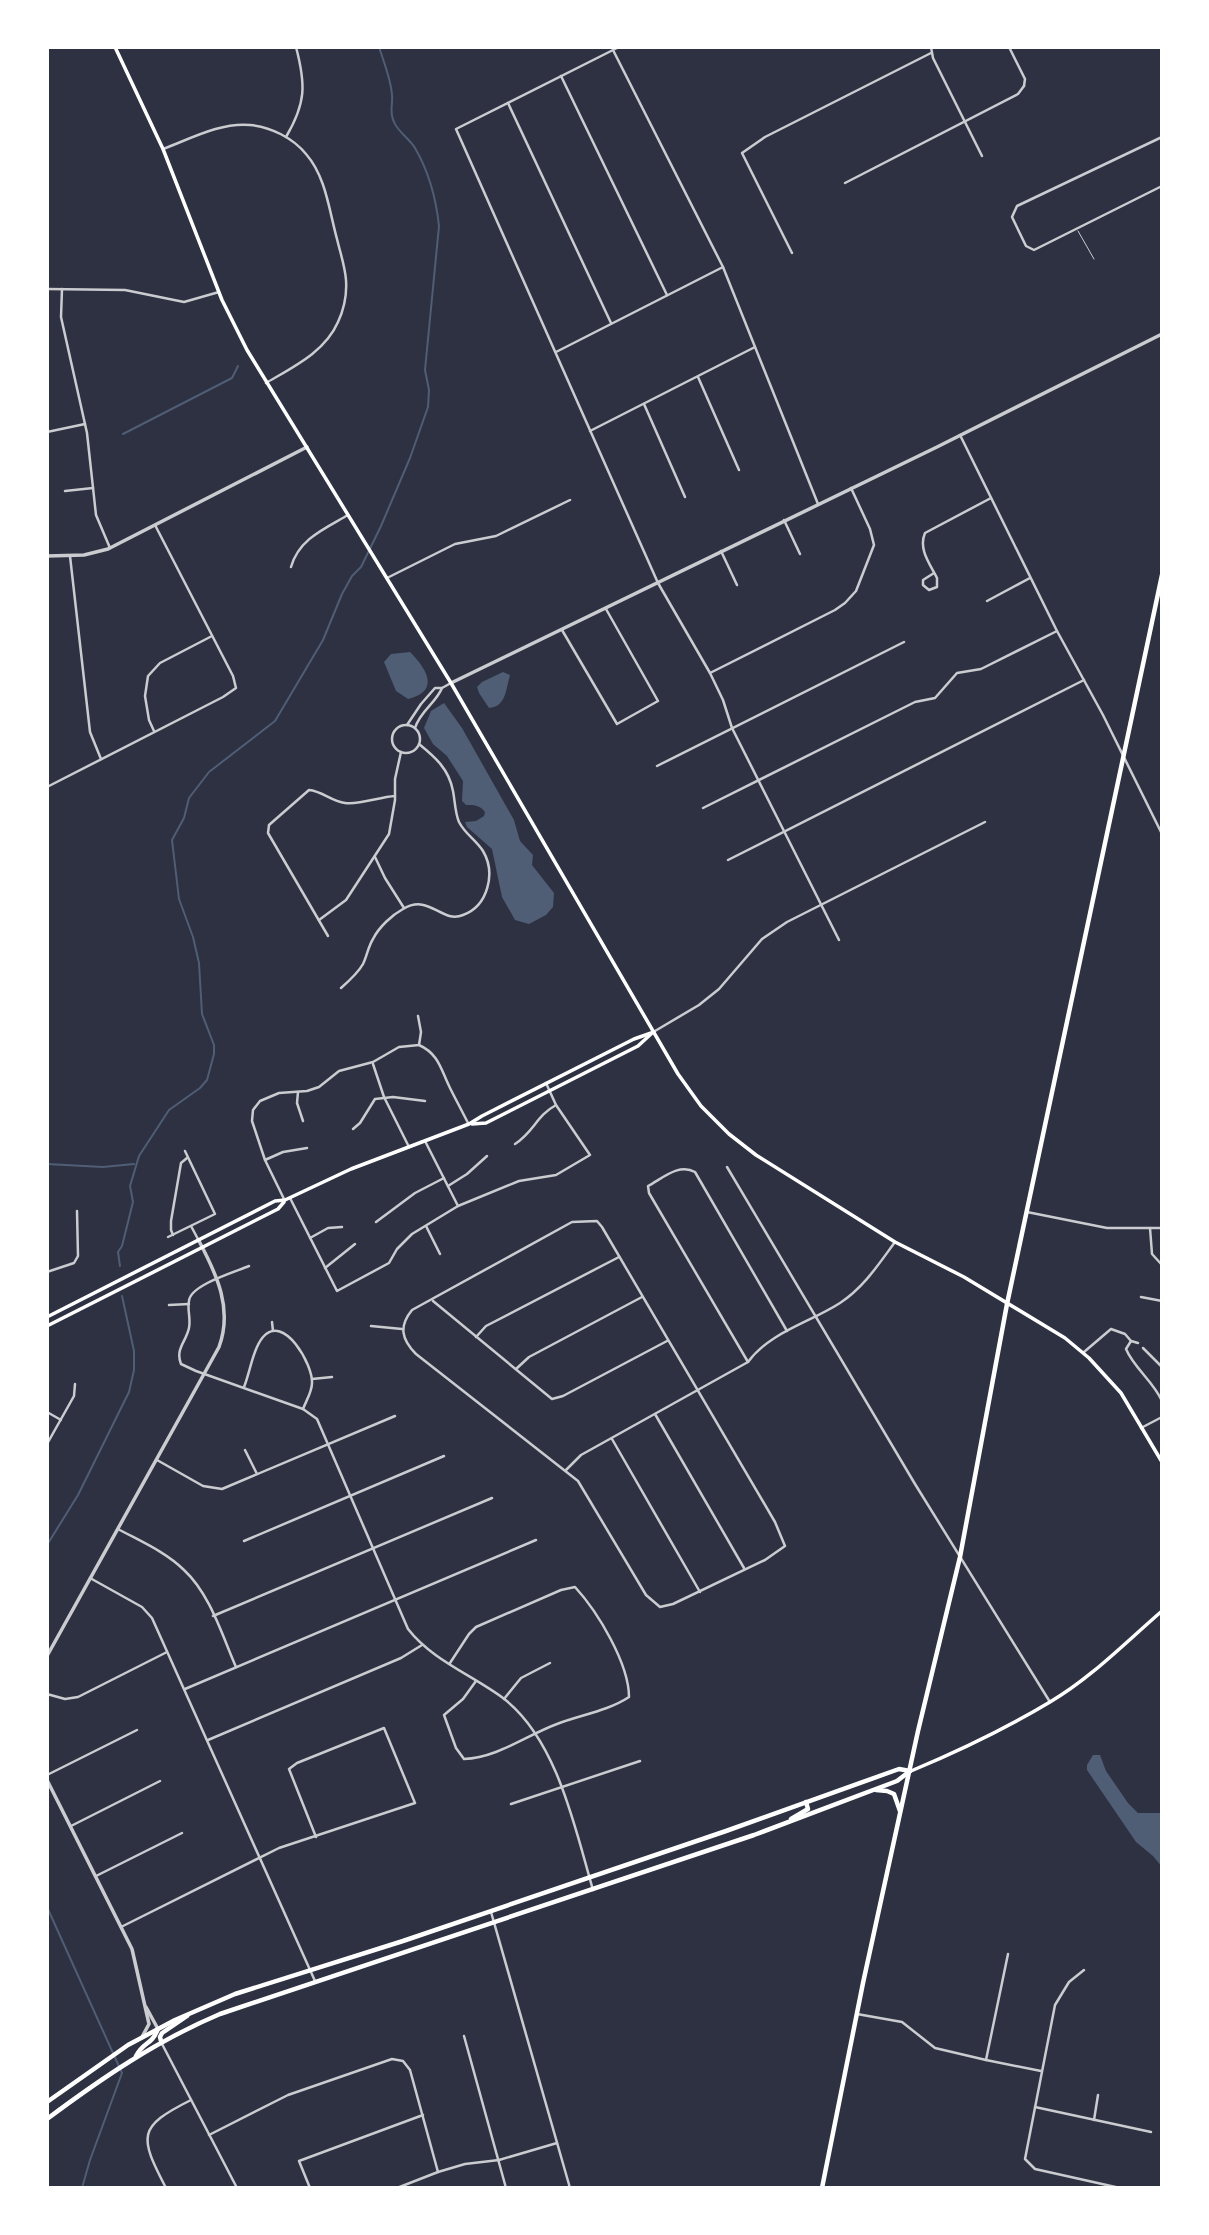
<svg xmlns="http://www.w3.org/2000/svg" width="1209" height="2235" viewBox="0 0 1209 2235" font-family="Figtree,sans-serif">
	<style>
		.water { fill: #4f5d75 }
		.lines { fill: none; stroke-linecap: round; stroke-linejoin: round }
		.stream { stroke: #4f5d75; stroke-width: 2 }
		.service { stroke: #caccd0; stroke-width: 1 }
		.minor { stroke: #caccd0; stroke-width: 2.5 }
		.tertiary { stroke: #caccd0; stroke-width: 3.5 }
		.secondary { stroke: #fff; stroke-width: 3.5 }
		.primary { stroke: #fff; stroke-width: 4.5 }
	</style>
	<rect width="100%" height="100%" fill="#2d3142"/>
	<g class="water">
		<path d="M 410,652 C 426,668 441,691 408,699 L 396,691 L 384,662 L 391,654 Z"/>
		<path d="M 503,672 L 510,675 C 506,689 506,707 489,708 L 479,693 L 477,687 L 482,682 Z"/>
		<path d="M 444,703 L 462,728 L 514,820 L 520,841 L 533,855 L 532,865 L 554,893 L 553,907 L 546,915 L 529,924 L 515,920 L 502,897 L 492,849 L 467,827 L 465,822 L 476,821 L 484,816 L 485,812 C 480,805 474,805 466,805 L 462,801 L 463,781 L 447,756 L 433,744 L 424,728 L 431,711 Z"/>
		<polygon points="1093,1755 1100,1755 1106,1771 1128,1803 1138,1813 1162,1813 1162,1867 1153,1856 1136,1842 1087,1770 1087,1765"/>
	</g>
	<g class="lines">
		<g class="stream">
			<polyline points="123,434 232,378 238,366"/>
			<polyline points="47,1164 103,1167 134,1164"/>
			<path d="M 120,1266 L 118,1252 L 122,1246 L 133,1202 L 130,1186 L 139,1156 L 169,1110 L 200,1088 L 207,1080 L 214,1054 L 214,1045 L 202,1014 L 199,963 L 193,937 L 179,899 L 172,840 L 184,818 L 189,798 L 209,772 L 275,721 L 323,640 L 342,594 L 352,576 L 361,567 L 381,526 L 410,458 L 428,407 L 429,390 L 425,370 L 439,226 C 436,198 429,172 415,148 C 409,138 398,132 394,122 C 389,113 393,105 392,95 C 391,79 384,63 379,47"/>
			<polyline points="47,1545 78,1495 129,1392 134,1370 134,1351 122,1296"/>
			<polyline points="47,1907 122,2073 90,2160 82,2188"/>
		</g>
		<polyline class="service" points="1078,231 1094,259"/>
		<g class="minor">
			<polyline points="619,47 456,129 658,583 710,673 723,700 732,728 839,940"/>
			<polyline points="931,47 933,58 982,156"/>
			<polyline points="1009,47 1025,79 1024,86"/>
			<polyline points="613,50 723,267 818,504"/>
			<polyline points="561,76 667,295"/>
			<polyline points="508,103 611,323"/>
			<path d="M 286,137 C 306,103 306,85 296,47"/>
			<polyline points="1162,137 1017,206 1012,217 1026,246 1034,250 1162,186"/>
			<path d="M 163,149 C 190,139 221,122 250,125 C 271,127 293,138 306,154 C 326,177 329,210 337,239 C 340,252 345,266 346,280 C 347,294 344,309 338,322 C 325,352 293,367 266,383"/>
			<polyline points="845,183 1018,94 1024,86"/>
			<polyline points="792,253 742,153 765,137 931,53"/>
			<polyline points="47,289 125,290 184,302 219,292"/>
			<polyline points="62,289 61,317 87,433 96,515 110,548"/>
			<polyline points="556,352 723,267"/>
			<polyline points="698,377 739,470"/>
			<polyline points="644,404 685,497"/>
			<polyline points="590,431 755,347"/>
			<polyline points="47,432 85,424"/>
			<polyline points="960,435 1057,631 1103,715 1162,834"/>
			<polyline points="65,491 93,488"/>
			<polyline points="784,520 800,554"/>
			<polyline points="721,551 737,585"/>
			<polyline points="70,556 90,732 101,759"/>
			<path d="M 291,567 C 299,539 324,529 348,515"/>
			<path d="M 934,573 L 923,580 L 923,585 L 929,590 L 937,587 L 937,578 C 930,564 918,549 925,533 L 991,498"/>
			<polyline points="387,578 455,544 496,536 570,500"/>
			<polyline points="987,601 1030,578"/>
			<polyline points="562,630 617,724 658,701 606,609"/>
			<polyline points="710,673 835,610 845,603 856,591 874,545 870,529 851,488"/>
			<circle cx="406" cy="739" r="14"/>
			<polyline points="407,725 421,704 435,688 442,688 451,683"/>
			<path d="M 415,728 C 420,711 436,703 442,688"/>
			<polyline points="154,731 149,720 145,696 148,676 160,663 212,636"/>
			<polyline points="657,766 904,642"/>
			<polyline points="47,787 223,697 236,688 233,676 155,525"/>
			<polyline points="703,808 915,702 935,698 957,673 981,669 1057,631"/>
			<polyline points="375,857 385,878 404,908"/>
			<polyline points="728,860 1084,680"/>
			<polyline points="319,920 346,900 389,834 395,800 395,779 401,752"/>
			<path d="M 328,936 L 268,833 L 269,825 L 309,790 C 322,791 331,801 345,803 C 360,805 379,797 395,796"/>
			<path d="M 341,988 C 349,981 358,973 363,964 C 367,956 368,947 373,939 C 379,927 392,915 403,909 C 430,893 441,924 463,915 C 488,906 496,873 483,851 C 476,840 465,834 459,822 C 455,813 455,801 453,791 C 449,769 435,757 419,744"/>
			<polyline points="418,1016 421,1032 419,1045"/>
			<polyline points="655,1031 699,1005 719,989 762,939 787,922 985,822"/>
			<path d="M 419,1045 C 439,1054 441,1070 450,1088 C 456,1100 462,1111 468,1123"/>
			<polyline points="373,1064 384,1097 409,1147"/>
			<polyline points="298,1092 297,1103 303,1121"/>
			<polyline points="353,1129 360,1123 375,1099 393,1097 425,1101"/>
			<polyline points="425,1141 458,1206"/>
			<path d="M 515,1144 C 534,1132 536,1116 556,1105"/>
			<polyline points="265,1160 283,1152 307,1148"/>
			<polyline points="727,1167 915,1484 1050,1702"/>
			<polyline points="448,1186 467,1174 487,1156"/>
			<polyline points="290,1198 337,1291 389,1263 397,1249 412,1234 458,1206 519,1181 556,1175 590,1155 556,1105 546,1083"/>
			<polyline points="284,1199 265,1160 252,1121 253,1110 260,1101 279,1093 307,1091 319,1087 339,1071 373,1062 399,1047 419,1045"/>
			<polyline points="1027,1212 1107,1228 1162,1228"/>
			<path d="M 597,1221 L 602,1227 L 775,1522 L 785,1546 L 765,1560 L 673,1604 L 660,1607 L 646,1595 L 578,1481 L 416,1354 C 401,1339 399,1326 412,1310 L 572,1222 Z"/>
			<polyline points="376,1222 415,1193 444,1178"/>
			<polyline points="191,1226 199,1241"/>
			<polyline points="426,1226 440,1254"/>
			<polyline points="1150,1228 1152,1254 1162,1265"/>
			<polyline points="173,1235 171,1230 171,1221 181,1163 187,1158"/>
			<polyline points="168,1237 215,1214 185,1151"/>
			<polyline points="310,1238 328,1228 342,1227"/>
			<path d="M 249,1266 C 235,1272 190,1285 189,1301 C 187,1310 191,1318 189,1328 C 186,1342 175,1349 181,1364 L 196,1371 L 303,1409 L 317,1419 L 408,1629 C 432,1660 472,1675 503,1698 C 557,1739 575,1828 593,1890"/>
			<polyline points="325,1268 355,1244"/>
			<polyline points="47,1272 74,1263 78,1256 77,1211"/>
			<polyline points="1141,1297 1162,1301"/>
			<polyline points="433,1301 552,1399 563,1396 667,1341"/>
			<polyline points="169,1305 189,1304"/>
			<polyline points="272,1322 273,1331"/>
			<polyline points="371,1326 402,1329"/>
			<polyline points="476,1337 486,1326 619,1257"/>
			<polyline points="1131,1341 1138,1343"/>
			<polyline points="1143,1348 1162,1367"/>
			<path d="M 1084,1352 L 1111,1329 L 1125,1334 L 1131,1341 L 1126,1349 C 1134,1368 1153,1381 1162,1401"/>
			<path d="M 748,1362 L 649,1193 L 648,1186 C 663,1178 679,1163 695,1172 L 787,1331"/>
			<polyline points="516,1369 529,1357 642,1297"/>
			<polyline points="312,1379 332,1377"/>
			<path d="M 244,1387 C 250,1372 253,1349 263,1337 C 284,1313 313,1365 312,1383 C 312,1392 306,1401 303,1409"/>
			<polyline points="47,1412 61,1420"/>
			<polyline points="655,1414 744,1568"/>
			<polyline points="1141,1428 1162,1417"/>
			<polyline points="612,1439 700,1592"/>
			<polyline points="47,1444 74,1396 75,1384"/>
			<polyline points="245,1450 257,1474"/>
			<polyline points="157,1460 203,1486 222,1489 395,1416"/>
			<path d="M 566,1470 L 581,1455 L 748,1362 C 770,1332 809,1323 840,1303 C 864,1287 878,1265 895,1242"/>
			<path d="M 118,1529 C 140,1541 166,1552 184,1570 C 210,1594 222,1635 236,1667"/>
			<polyline points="244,1541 444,1456"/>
			<polyline points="90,1578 142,1607 152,1618 315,1981"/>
			<polyline points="213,1616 492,1498"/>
			<path d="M 450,1663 L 469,1634 L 476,1627 L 561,1590 L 575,1587 C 598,1612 629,1664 629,1697 C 608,1711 580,1715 557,1724 C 527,1735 497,1758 464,1759 L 456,1748 L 444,1715 L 463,1699 L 476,1681"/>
			<polyline points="185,1689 536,1540"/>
			<polyline points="47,1694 65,1699 78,1697 167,1652"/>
			<polyline points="504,1699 521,1678 550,1663"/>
			<polyline points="208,1740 401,1658 422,1645"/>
			<polyline points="47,1775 137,1730"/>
			<polyline points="511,1804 640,1761"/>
			<polyline points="71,1826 160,1781"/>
			<polyline points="96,1876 182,1833"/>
			<polyline points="491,1912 570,2188"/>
			<polyline points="121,1927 279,1848 415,1803 384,1728 297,1763 289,1769 316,1837"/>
			<polyline points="1084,1970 1069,1982 1055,2005 1025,2159 1035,2169 1120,2188"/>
			<polyline points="857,2014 902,2022 935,2048 986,2060 1008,1954"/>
			<polyline points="464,2036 506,2188"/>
			<polyline points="161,2042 237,2188"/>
			<polyline points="986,2060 1041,2071"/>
			<polyline points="1035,2107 1151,2132"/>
			<polyline points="1094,2120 1098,2095"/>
			<polyline points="209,2135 288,2095 392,2059 403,2061 410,2070 438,2172"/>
			<path d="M 166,2188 C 139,2136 137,2127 191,2100"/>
			<polyline points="310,2188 299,2161 423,2115"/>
			<polyline points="397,2188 438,2172 465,2164 499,2160 557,2143"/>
		</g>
		<g class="tertiary">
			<polyline points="47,556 84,555 108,549 307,447"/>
			<polyline points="451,683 937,447 1162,334"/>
			<path d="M 47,1656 L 219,1347 C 233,1309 217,1275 199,1241"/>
			<polyline points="47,1780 132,1949 149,2024 142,2037"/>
			<polyline points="146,2007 158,2029"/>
		</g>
		<g class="secondary">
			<polyline points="115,47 163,149 222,300 247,350 451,683 678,1074 701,1106 729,1134 756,1155 895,1242 964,1277 1065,1338 1089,1358 1121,1393 1162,1462"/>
			<polyline points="472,1124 486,1123 638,1046 651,1034"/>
			<polyline points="47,1317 275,1201 285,1200 351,1169 469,1124 482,1116 634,1039 654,1032"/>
			<polyline points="47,1326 278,1209 284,1202"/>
			<path d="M 911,1771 C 959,1751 1005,1729 1050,1702 C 1091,1678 1126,1642 1162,1611"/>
		</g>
		<g class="primary">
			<polyline points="876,1790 887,1791 894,1794 900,1811"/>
			<polyline points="791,1819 808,1809 806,1802"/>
			<polyline points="161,2041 160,2037 162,2033 187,2016"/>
			<path d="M 136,2056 C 144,2041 151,2046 158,2029"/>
			<polyline points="47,2102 128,2045 175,2020 235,1994 403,1941 726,1831 899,1769 910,1771"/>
			<path d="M 47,2119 C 102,2078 156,2041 220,2014 L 754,1835 L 897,1781 L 910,1771"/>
			<polyline points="822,2188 863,1983 918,1731 960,1557 1007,1304 1162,575"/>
		</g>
	</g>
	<rect width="1209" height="2235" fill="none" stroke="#ffffff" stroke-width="98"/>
</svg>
